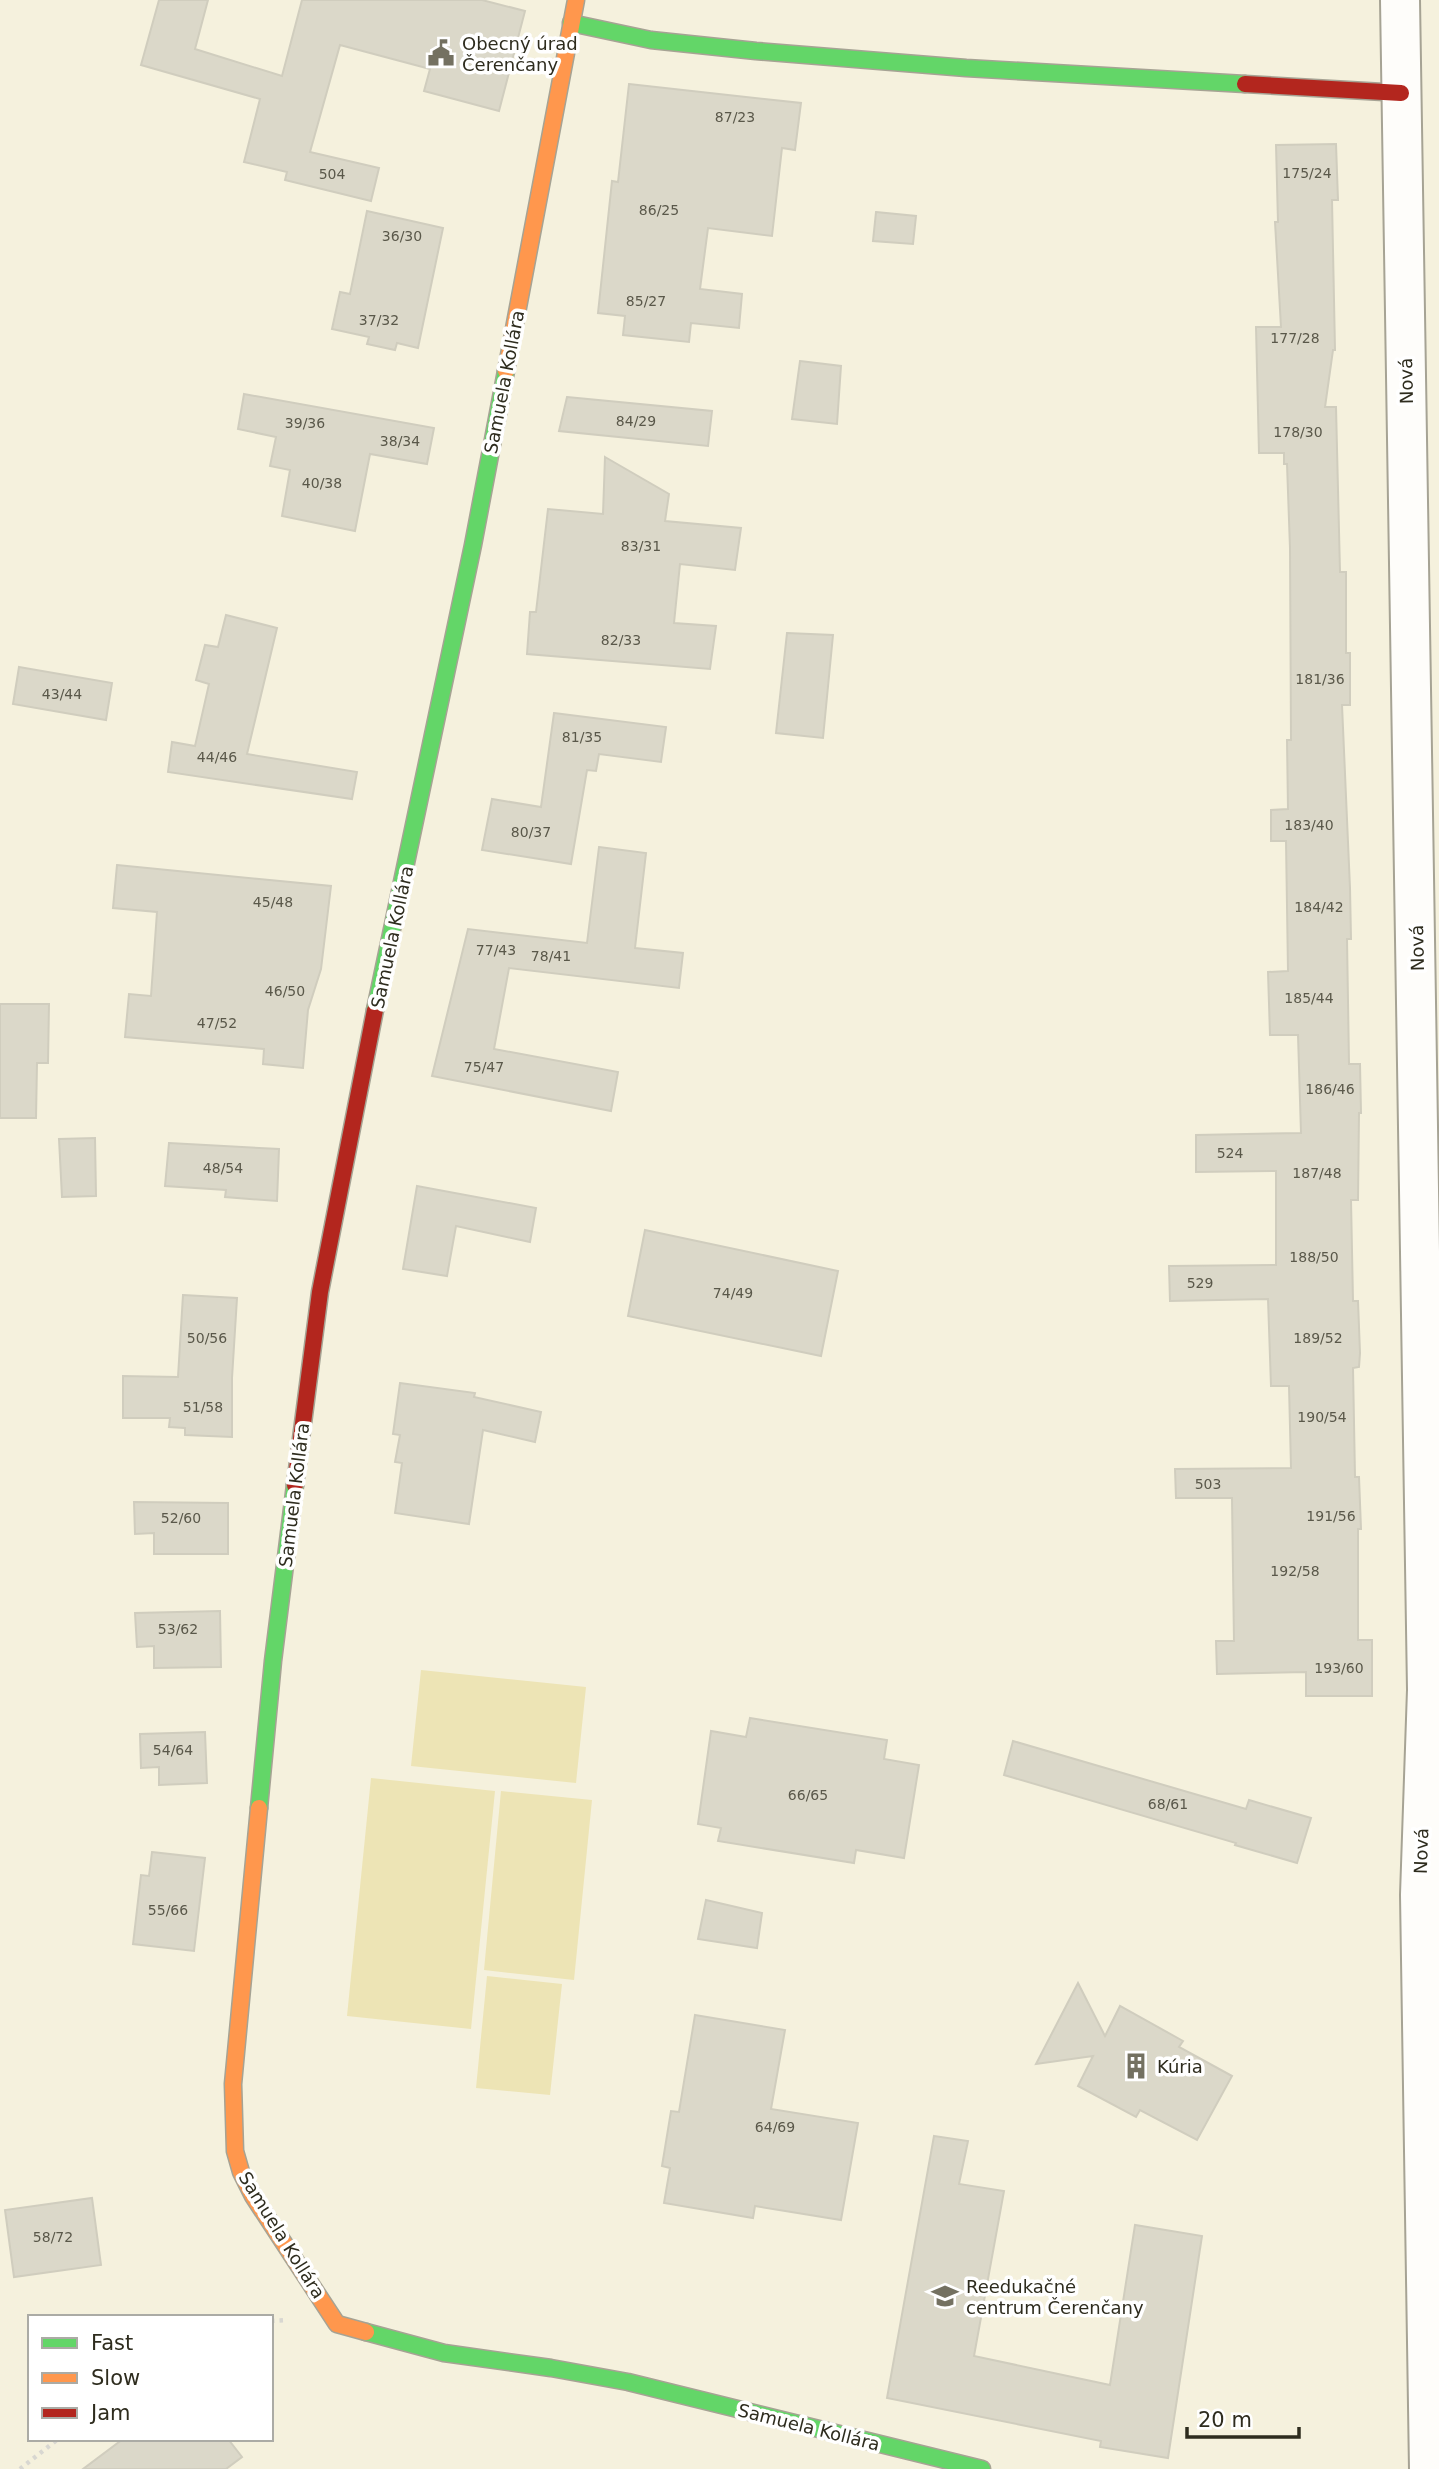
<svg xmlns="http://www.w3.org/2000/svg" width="1439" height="2469" viewBox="0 0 1439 2469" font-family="'DejaVu Sans',sans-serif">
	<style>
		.green { fill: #ede4b5 }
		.building { fill: #dbd8c9; stroke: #d0cdbe; stroke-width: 2 }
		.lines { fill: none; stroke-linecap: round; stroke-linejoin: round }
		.street-casing { stroke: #a6a394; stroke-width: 42 }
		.fast-casing { stroke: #a6a394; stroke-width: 19 }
		.slow-casing { stroke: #a6a394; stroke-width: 19 }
		.jam-casing { stroke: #a6a394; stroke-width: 19 }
		.path { stroke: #d8d7d1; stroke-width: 4.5; stroke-dasharray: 3.5 5; stroke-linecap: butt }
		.street { stroke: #fefdfa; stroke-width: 38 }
		.fast { stroke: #63d668; stroke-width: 16 }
		.slow { stroke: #ff974d; stroke-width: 16 }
		.jam { stroke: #b3261e; stroke-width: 16 }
		.labels { text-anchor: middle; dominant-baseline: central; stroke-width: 7; stroke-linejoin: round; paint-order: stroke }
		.number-label { font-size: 14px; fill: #5a584a }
		.poi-label { font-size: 18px; fill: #2e2c1e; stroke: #fff; text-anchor: start }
		.street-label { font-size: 18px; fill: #2e2c1e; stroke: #fff }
	</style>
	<rect width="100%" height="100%" fill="#f5f1dd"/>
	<g class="green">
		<polygon points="421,1670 586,1687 576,1783 411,1766"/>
		<polygon points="371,1778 495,1791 471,2029 347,2016"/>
		<polygon points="501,1791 592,1800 574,1980 484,1970"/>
		<polygon points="487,1976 562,1984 550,2095 476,2088"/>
	</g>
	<g class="building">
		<polygon points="159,0 208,0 195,49 282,76 302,0 482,0 525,11 499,111 424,91 430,69 340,45 310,152 379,168 371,201 285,180 287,172 244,162 260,99 141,65"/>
		<polygon points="629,84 801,103 795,150 782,148 772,236 708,228 700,289 742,294 739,328 691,323 689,342 623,335 625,316 598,313 612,181 618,182"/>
		<polygon points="1336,144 1338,200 1332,200 1335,350 1333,350 1325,407 1336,407 1340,572 1346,572 1346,653 1350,653 1350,705 1342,705 1350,888 1351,939 1347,939 1349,1064 1360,1064 1361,1113 1359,1113 1358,1200 1351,1200 1353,1301 1358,1301 1360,1353 1359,1367 1353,1368 1355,1477 1359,1477 1361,1529 1358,1529 1358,1640 1372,1640 1372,1696 1306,1696 1306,1672 1217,1674 1216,1641 1234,1641 1232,1498 1176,1498 1175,1469 1291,1468 1289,1386 1271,1386 1268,1299 1170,1301 1169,1266 1276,1265 1276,1171 1196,1172 1196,1135 1301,1133 1298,1035 1270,1035 1268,972 1288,971 1286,841 1271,841 1271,810 1288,809 1287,740 1291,740 1290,548 1287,464 1284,464 1284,453 1259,453 1256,327 1281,327 1275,222 1278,222 1276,145"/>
		<polygon points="367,211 443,228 418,348 397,343 395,350 367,344 369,337 332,329 340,292 350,294"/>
		<polygon points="876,212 916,216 913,244 873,241"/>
		<polygon points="800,361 841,366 837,424 792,419"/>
		<polygon points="244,394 434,428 427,464 370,454 355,531 282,516 290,470 270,466 276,437 238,429"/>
		<polygon points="567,397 712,411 708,446 559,431"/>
		<polygon points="605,457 669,494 665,521 741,528 735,570 680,564 674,623 716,626 710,669 527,654 530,612 536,612 548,509 603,514"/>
		<polygon points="226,615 277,628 247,754 357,772 352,799 168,772 172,742 195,746 209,684 196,680 205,645 218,647"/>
		<polygon points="787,633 833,635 823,738 776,733"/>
		<polygon points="19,667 112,683 106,720 13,704"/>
		<polygon points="554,713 666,727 661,762 599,754 596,771 587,770 571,864 482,850 492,799 541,807"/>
		<polygon points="599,847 646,853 635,948 683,953 679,988 509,968 494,1049 618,1072 611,1111 432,1076 468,929 587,943"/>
		<polygon points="117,865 331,886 321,969 308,1010 303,1068 263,1064 264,1049 125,1037 129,994 151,996 157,912 113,908"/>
		<polygon points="0,1004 49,1004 48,1063 37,1063 36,1118 0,1118"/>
		<polygon points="95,1138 96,1196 62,1197 59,1139"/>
		<polygon points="169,1143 279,1149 277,1201 225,1197 226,1190 165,1186"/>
		<polygon points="417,1186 536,1208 530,1242 456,1226 447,1276 403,1269"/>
		<polygon points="645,1230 838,1271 821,1356 628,1316"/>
		<polygon points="183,1295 237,1298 232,1378 232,1437 185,1435 185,1428 169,1427 170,1418 123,1418 123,1376 178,1377"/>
		<polygon points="400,1383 475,1393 474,1397 541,1412 535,1442 483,1430 469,1524 395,1513 402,1463 395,1462 400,1435 393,1434"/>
		<polygon points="134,1502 228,1503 228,1554 154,1554 154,1533 135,1534"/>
		<polygon points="220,1611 221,1667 154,1668 154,1646 137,1647 135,1613"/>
		<polygon points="750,1718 887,1740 884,1759 919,1765 904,1858 856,1850 854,1863 718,1841 721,1828 698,1824 711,1731 746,1737"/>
		<polygon points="205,1732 207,1783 159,1785 159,1767 141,1768 140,1734"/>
		<polygon points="1013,1741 1246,1809 1249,1800 1311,1818 1297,1863 1235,1845 1236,1843 1004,1775"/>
		<polygon points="152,1852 205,1858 194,1951 133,1944 141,1875 149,1876"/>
		<polygon points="706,1900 762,1913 757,1948 698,1939"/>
		<polygon points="1078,1983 1105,2036 1120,2006 1183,2041 1179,2047 1232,2076 1197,2140 1140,2110 1136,2117 1078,2086 1093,2056 1036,2064"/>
		<polygon points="695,2015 785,2030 771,2109 858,2123 841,2220 755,2206 753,2218 664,2203 670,2168 662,2166 671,2111 679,2112"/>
		<polygon points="934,2136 968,2141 959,2184 1004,2191 974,2356 1110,2385 1135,2225 1202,2236 1168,2458 1100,2447 1101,2441 887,2398"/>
		<polygon points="92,2198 101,2265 14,2277 5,2210"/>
		<polygon points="123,2439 228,2439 242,2457 226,2469 83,2469"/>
	</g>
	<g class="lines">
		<g class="street-casing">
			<polyline id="street" points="1400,0 1427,1690 1420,1895 1429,2469"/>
		</g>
		<g class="fast-casing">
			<g id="fast">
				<polyline points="571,23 651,40 756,51 966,68 1245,84"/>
				<polyline points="375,1010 473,545 506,371"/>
				<polyline points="259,1808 273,1661 295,1485"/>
				<polyline points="366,2332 444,2353 551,2368 628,2382 982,2469"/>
			</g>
		</g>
		<g class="slow-casing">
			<g id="slow">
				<polyline points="506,371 576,0"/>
				<polyline points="259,1808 233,2084 235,2151 241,2172 253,2196 337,2324 366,2332"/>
			</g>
		</g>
		<g class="jam-casing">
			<g id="jam">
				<polyline points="1245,84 1401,93"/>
				<polyline points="295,1485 320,1292 375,1010"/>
			</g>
		</g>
		<g class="path">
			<polyline points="271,2321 288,2320"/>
			<polyline points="20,2469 58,2439"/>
		</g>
		<use href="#street" class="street"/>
		<use href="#fast" class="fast"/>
		<use href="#slow" class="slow"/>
		<use href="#jam" class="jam"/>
	</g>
	<defs>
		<g id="civic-bare" transform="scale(2.1)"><path d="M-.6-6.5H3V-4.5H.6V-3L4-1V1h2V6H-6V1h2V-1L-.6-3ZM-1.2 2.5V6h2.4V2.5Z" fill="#747161" stroke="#fff" stroke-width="2.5" paint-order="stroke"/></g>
		<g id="building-bare" transform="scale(2.1)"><path d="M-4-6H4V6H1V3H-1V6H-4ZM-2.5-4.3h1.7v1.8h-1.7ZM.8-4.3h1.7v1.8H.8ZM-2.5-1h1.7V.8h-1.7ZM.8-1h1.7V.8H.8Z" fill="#747161" stroke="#fff" stroke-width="2.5" paint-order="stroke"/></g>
		<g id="school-bare" transform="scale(2.1)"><path d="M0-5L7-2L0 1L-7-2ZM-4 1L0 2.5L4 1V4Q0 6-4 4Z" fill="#747161" stroke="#fff" stroke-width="2.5" paint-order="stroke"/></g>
	</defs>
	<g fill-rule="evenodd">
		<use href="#civic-bare" x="441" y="53"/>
		<use href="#building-bare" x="1136" y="2066"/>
		<use href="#school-bare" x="945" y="2296"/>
	</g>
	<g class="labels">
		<g class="number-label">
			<text x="735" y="117">87/23</text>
			<text x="1307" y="173">175/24</text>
			<text x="332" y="174">504</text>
			<text x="659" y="210">86/25</text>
			<text x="402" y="236">36/30</text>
			<text x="646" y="301">85/27</text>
			<text x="379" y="320">37/32</text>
			<text x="1295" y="338">177/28</text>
			<text x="636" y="421">84/29</text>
			<text x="305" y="423">39/36</text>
			<text x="1298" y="432">178/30</text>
			<text x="400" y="441">38/34</text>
			<text x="322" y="483">40/38</text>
			<text x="641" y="546">83/31</text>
			<text x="621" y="640">82/33</text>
			<text x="1320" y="679">181/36</text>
			<text x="62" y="694">43/44</text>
			<text x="582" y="737">81/35</text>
			<text x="217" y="757">44/46</text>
			<text x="1309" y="825">183/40</text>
			<text x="531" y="832">80/37</text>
			<text x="273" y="902">45/48</text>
			<text x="1319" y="907">184/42</text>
			<text x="496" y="950">77/43</text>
			<text x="551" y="956">78/41</text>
			<text x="285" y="991">46/50</text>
			<text x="1309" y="998">185/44</text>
			<text x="217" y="1023">47/52</text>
			<text x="484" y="1067">75/47</text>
			<text x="1330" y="1089">186/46</text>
			<text x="1230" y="1153">524</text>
			<text x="223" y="1168">48/54</text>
			<text x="1317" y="1173">187/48</text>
			<text x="1314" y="1257">188/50</text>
			<text x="1200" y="1283">529</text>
			<text x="733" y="1293">74/49</text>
			<text x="207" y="1338">50/56</text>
			<text x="1318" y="1338">189/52</text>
			<text x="203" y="1407">51/58</text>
			<text x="1322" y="1417">190/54</text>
			<text x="1208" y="1484">503</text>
			<text x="1331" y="1516">191/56</text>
			<text x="181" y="1518">52/60</text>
			<text x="1295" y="1571">192/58</text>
			<text x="178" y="1629">53/62</text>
			<text x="1339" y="1668">193/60</text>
			<text x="173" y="1750">54/64</text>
			<text x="808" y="1795">66/65</text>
			<text x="1168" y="1804">68/61</text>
			<text x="168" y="1910">55/66</text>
			<text x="775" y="2127">64/69</text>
			<text x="53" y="2237">58/72</text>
		</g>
		<g class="poi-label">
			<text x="462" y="43">Obecný úrad<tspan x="462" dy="21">Čerenčany</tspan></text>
			<text x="1157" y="2066">Kúria</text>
			<text x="966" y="2286">Reedukačné<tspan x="966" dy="21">centrum Čerenčany</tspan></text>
		</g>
		<g class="street-label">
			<text transform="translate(1406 381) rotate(-91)">Nová</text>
			<text transform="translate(504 382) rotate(-79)">Samuela Kollára</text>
			<text transform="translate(392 937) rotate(-78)">Samuela Kollára</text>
			<text transform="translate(1417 948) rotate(-91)">Nová</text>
			<text transform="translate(294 1495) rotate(-83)">Samuela Kollára</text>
			<text transform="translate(1421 1851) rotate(-88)">Nová</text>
			<text transform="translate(282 2235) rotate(58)">Samuela Kollára</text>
			<text transform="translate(809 2427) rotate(14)">Samuela Kollára</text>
		</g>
	</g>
	<rect x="28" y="2315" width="245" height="126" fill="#ffffff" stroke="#ababa5" stroke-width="2"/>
	<rect x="42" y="2338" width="35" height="10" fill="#63d668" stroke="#ababa5" stroke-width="2"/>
	<text x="91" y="2350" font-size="21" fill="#2e2c1e">Fast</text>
	<rect x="42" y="2373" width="35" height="10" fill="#ff974d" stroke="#ababa5" stroke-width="2"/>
	<text x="91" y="2385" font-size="21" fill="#2e2c1e">Slow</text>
	<rect x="42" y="2408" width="35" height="10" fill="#b3261e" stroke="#ababa5" stroke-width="2"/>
	<text x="91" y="2420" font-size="21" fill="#2e2c1e">Jam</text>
	<path d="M1187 2427v10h112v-10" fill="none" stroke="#2e2c1e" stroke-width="3.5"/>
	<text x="1198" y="2427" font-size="21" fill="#2e2c1e" stroke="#ffffff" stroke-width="5" paint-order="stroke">20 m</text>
</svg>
